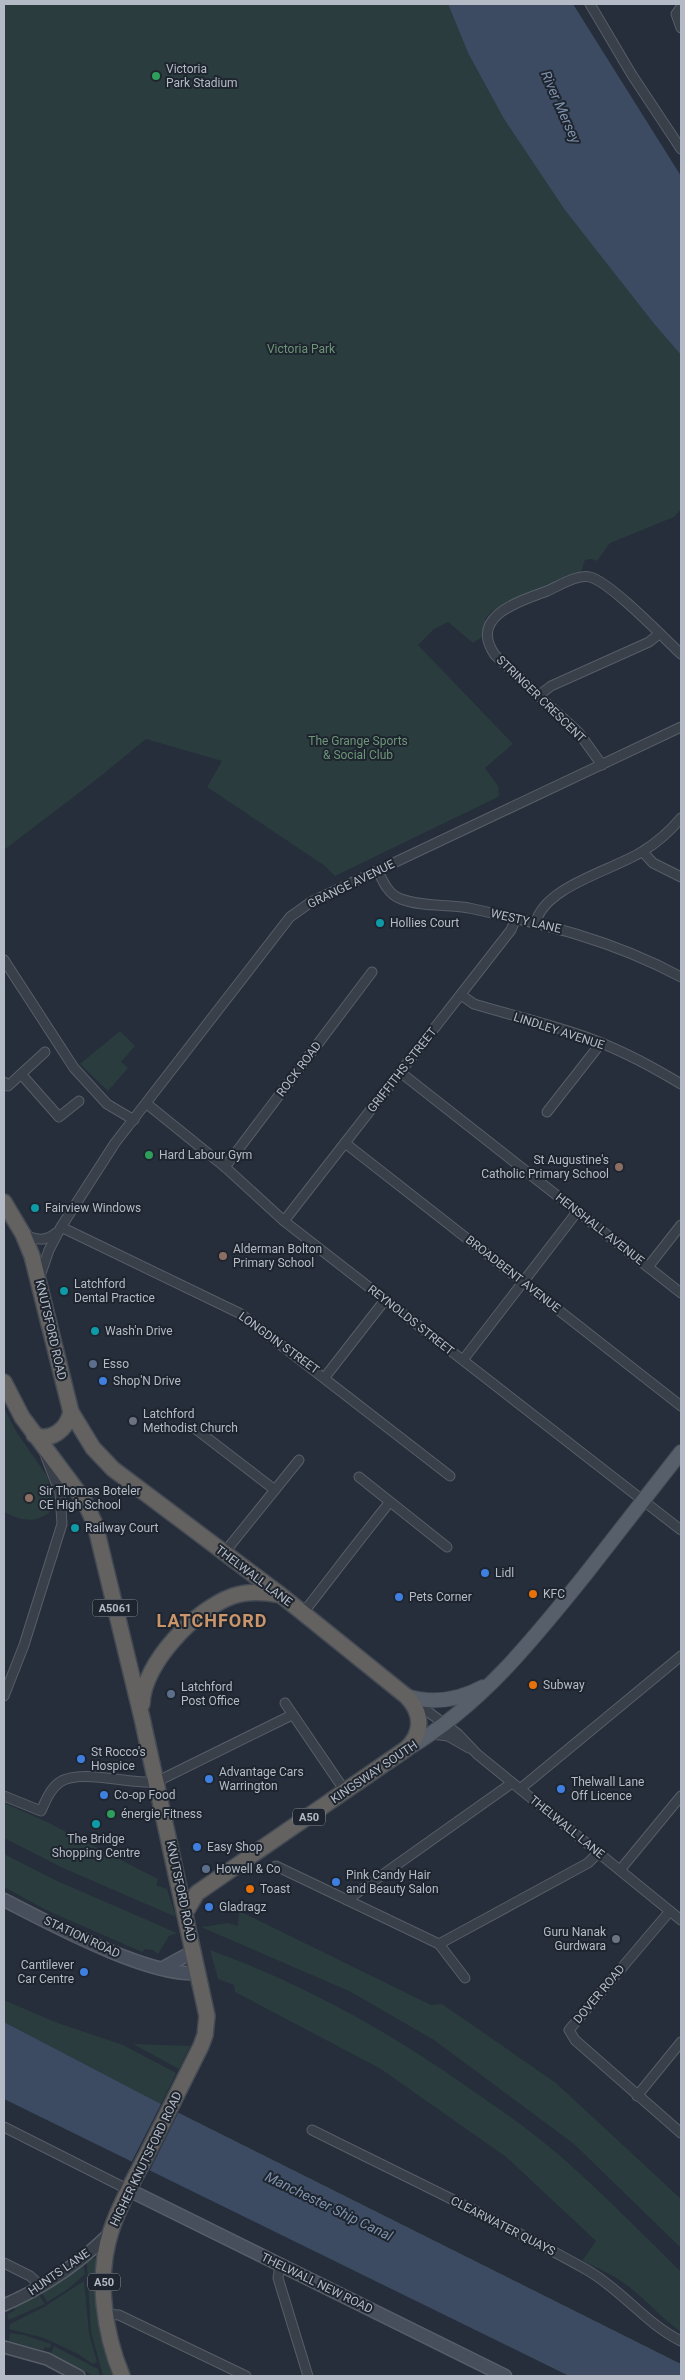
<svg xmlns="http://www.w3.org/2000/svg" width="685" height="2380" viewBox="0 0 685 2380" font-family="Roboto,sans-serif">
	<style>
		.green { fill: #2a3c3d }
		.water { fill: #3c4b62 }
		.pier { fill: #252e3a }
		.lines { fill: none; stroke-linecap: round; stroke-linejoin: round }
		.minor-casing { stroke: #575e68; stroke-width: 11 }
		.tertiary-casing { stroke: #575e68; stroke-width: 14 }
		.secondary-casing { stroke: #575e68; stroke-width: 15 }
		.primary-casing { stroke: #424953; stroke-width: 16 }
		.trunk-casing { stroke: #444b55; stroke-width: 18 }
		.minor { stroke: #39404a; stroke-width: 9 }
		.tertiary { stroke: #39404a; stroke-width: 11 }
		.secondary { stroke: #474f5d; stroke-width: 12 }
		.primary { stroke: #575f6a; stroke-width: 14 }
		.trunk { stroke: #646260; stroke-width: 15 }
		.leisure-dot { fill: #2e9e5b; stroke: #1e252f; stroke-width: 2 }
		.culture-dot { fill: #0f9aa8; stroke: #1e252f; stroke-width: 2 }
		.education-dot { fill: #8d6e63; stroke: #1e252f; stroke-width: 2 }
		.service-dot { fill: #5c6f8a; stroke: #1e252f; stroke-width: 2 }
		.shop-dot { fill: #3f7fe0; stroke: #1e252f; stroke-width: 2 }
		.worship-dot { fill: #6b7280; stroke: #1e252f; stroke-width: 2 }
		.food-dot { fill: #e8710a; stroke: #1e252f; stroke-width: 2 }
		.labels { text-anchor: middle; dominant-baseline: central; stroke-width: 4; stroke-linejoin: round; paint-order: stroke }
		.shield { fill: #1e252f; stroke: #878e99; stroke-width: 1 }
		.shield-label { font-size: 11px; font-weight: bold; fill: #b4bbc6 }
		.poi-label { font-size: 12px; fill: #b4bbc6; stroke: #1e252f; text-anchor: start }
		.park-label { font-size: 12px; fill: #6d9577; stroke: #1e252f }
		.street-label { font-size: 12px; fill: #b4bbc6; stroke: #1e252f }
		.water-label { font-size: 14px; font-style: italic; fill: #7e91ab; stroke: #1e252f }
		.district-label { font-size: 18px; font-weight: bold; letter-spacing: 1px; fill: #ca956b; stroke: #1e252f }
	</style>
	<rect width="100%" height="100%" fill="#252e3a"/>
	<g class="green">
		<polygon points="4,4 448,4 468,53 504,119 561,203 655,325 681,355 681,509 674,517 610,543 597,561 592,559 585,560 581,572 492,611 486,618 482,637 473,643 448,622 434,629 418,645 513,744 485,768 498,786 499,795 496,798 335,876 325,866 207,787 222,761 146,739 97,779 4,850"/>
		<polygon points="120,1031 135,1046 121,1062 128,1068 108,1091 80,1064"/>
		<path d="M 4,1408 L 17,1433 L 47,1476 L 54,1500 L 51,1511 C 35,1524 22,1521 4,1512 Z"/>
		<polygon points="4,1803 47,1822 158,1879 156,1885 167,1889 176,1917 63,1868 4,1838"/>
		<polygon points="4,1854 55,1880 177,1933 169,1936 158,1954 153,1950 145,1949 142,1952 46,1910 4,1887"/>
		<polygon points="239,1911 431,2005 442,2004 556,2083 681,2199 681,2248 574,2144 434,2040 349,1991 201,1927 228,1923 238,1926"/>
		<path d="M 210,1950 C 306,1985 394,2034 476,2093 C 504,2112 532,2132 558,2154 C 601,2192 641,2232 681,2272 L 681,2332 C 664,2320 650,2304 633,2290 C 618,2277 600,2269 582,2261 L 596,2241 L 506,2157 L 381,2069 L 235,1992 L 234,1985 L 218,1979 Z"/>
		<polygon points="4,2000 55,2022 123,2045 176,2073 161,2104 4,2022"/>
		<polygon points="133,2044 190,2046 179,2069"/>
		<polygon points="92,2258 97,2259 97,2308 100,2336 112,2376 103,2376 91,2332 87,2267 87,2261"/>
		<polygon points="83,2264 85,2274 68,2289 47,2302 42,2293"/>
		<polygon points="84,2281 89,2333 97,2362 93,2364 78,2354 44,2338 9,2329 10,2324 44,2307"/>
		<polygon points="39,2295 45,2304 9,2320 7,2315 15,2310 15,2307"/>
		<polygon points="10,2333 24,2335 51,2344 50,2348 45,2347 43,2350 9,2341"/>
		<polygon points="54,2346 98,2369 100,2376 93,2376 51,2353"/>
	</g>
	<g class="water">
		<polygon points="448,4 573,4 681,176 681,355 655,325 565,210 504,119 468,53"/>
		<polygon points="4,2022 161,2104 681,2364 681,2376 569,2376 4,2099"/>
	</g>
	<polygon class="pier" points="162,2102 179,2111 148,2174 130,2165"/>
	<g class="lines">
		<g class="minor-casing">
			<g id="minor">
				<polyline points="590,4 632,75 681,149"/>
				<polyline points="681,7 676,14 681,28"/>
				<polyline points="538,696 551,686 649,642 659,634"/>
				<path d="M 602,765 L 579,733 L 495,655 C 468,616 520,601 547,591 C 559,586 577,574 590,577 C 610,582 663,637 681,654"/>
				<polyline points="643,852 653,863 681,877"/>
				<path d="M 378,871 C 383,882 389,895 401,899 C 422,907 447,904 469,908 C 547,925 610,939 681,977"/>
				<path d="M 536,922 C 545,886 614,870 643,851 C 658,842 670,831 681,818"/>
				<polyline points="4,960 74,1068 107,1104 134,1120"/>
				<path d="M 461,995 L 474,1004 C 507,1014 541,1022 574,1033 C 612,1045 648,1064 681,1084"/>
				<polyline points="400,1072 681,1293"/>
				<polyline points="21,1074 59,1117 79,1101"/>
				<polyline points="4,1082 8,1086 45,1052"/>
				<polyline points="147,1104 225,1167 284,1221 681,1530"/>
				<polyline points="547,1112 601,1043"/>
				<polyline points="345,1143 681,1406"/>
				<polyline points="225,1167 372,972"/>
				<polyline points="284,1221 511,930 516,918"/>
				<polyline points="61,1227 241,1314 450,1476"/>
				<path d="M 23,1234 C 36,1240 45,1242 56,1233"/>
				<polyline points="648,1267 681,1225"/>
				<polyline points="39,1279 49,1250 61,1227 115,1143 290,917 311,902 681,727"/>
				<polyline points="463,1360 577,1212"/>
				<polyline points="325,1377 385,1300"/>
				<polyline points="197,1430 275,1490"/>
				<polyline points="359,1477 447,1547"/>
				<polyline points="224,1553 299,1460"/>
				<path d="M 303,1613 C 332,1576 360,1539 389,1503"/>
				<polyline points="4,1696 24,1645 62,1524 60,1493 46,1457"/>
				<polyline points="415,1702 458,1734 477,1754 681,1920"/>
				<polyline points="285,1703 345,1791"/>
				<polyline points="432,1734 448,1736 469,1748"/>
				<polyline points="520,1789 681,1656"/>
				<path d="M 4,1796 L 41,1811 C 46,1800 50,1789 60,1782 C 80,1768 131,1785 156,1782 L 292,1715"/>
				<polyline points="276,1866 439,1944 465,1978"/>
				<polyline points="620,1870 681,1796"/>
				<polyline points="347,1900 512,1783"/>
				<polyline points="670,1911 569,2030 575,2040 681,2133"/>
				<polyline points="439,1944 588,1863 598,1853"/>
				<polyline points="637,2096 681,2042"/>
				<polyline points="4,2127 129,2190"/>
				<path d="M 312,2130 C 404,2176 498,2220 587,2270 C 622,2290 645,2323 681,2341"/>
				<polyline points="4,2263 30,2276 41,2286"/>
				<polyline points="280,2265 278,2278 308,2376"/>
				<polyline points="105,2314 119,2315 246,2376"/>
			</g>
		</g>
		<g class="tertiary-casing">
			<g id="tertiary">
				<path d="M 4,2305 C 43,2288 80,2263 111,2232"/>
				<polyline points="4,2347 47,2359 79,2376"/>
			</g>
		</g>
		<g class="secondary-casing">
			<g id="secondary">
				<path d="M 4,1900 C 49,1923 150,1978 199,1973"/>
				<polyline points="163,1968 194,1951"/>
				<polyline points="129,2190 505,2376"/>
			</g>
		</g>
		<g class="primary-casing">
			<g id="primary">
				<path d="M 406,1696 C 432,1704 459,1700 483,1687"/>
				<path d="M 407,1749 C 480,1706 532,1641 585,1575 C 617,1534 649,1493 681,1452"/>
			</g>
		</g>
		<g class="trunk-casing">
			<g id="trunk">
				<path d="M 4,1202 L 23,1234 L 32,1256 L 71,1412 L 93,1448 L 113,1469 L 282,1596 L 406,1696 C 423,1713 423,1733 406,1749 L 197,1893 L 185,1913"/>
				<path d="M 4,1382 L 22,1417 L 84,1500 L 95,1524 L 142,1718 L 207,2016 L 205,2035 L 201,2046 C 184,2080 167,2114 150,2148 C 137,2175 120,2202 111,2231 C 96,2277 104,2332 122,2376"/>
				<path d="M 34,1435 C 52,1442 67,1429 71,1412"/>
				<path d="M 142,1704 C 143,1663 196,1609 233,1596 C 248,1591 265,1592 280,1595"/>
			</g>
		</g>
		<use href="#minor" class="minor"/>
		<use href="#tertiary" class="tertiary"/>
		<use href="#secondary" class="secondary"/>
		<use href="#primary" class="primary"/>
		<use href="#trunk" class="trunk"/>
	</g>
	<g class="leisure-dot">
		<circle cx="156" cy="76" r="5"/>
		<circle cx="149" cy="1155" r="5"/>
		<circle cx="111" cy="1814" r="5"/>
	</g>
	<g class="culture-dot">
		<circle cx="380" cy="923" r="5"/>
		<circle cx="35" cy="1208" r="5"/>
		<circle cx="64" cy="1291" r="5"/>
		<circle cx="95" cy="1331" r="5"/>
		<circle cx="75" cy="1528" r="5"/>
		<circle cx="96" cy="1824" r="5"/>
	</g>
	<g class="education-dot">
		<circle cx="619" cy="1167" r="5"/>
		<circle cx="223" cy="1256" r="5"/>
		<circle cx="29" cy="1498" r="5"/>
	</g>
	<g class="service-dot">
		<circle cx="93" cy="1364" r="5"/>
		<circle cx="171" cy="1694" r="5"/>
		<circle cx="206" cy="1869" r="5"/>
	</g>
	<g class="shop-dot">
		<circle cx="103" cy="1381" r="5"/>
		<circle cx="485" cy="1573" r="5"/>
		<circle cx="399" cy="1597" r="5"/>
		<circle cx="81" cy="1759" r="5"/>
		<circle cx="209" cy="1779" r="5"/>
		<circle cx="561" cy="1789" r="5"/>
		<circle cx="104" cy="1795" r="5"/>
		<circle cx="197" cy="1847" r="5"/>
		<circle cx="336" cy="1882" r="5"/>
		<circle cx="209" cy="1907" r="5"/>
		<circle cx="84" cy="1972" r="5"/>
	</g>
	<g class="worship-dot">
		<circle cx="133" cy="1421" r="5"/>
		<circle cx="616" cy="1939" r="5"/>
	</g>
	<g class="food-dot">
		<circle cx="533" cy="1594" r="5"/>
		<circle cx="533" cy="1685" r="5"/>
		<circle cx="250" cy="1889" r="5"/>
	</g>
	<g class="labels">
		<g class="shield">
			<rect x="92.5" y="1599.5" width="45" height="17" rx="4"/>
			<rect x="293" y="1808.5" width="32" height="17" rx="4"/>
			<rect x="88" y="2273.5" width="32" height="17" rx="4"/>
		</g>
		<g class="shield-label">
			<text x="115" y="1608">A5061</text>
			<text x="309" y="1817">A50</text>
			<text x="104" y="2282">A50</text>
		</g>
		<g class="poi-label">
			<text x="166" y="69">Victoria<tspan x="166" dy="14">Park Stadium</tspan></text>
			<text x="390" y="923">Hollies Court</text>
			<text x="159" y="1155">Hard Labour Gym</text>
			<text x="609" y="1160" text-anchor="end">St Augustine's<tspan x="609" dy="14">Catholic Primary School</tspan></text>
			<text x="45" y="1208">Fairview Windows</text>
			<text x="233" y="1249">Alderman Bolton<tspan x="233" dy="14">Primary School</tspan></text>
			<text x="74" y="1284">Latchford<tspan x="74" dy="14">Dental Practice</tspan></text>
			<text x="105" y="1331">Wash'n Drive</text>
			<text x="103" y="1364">Esso</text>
			<text x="113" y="1381">Shop'N Drive</text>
			<text x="143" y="1414">Latchford<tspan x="143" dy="14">Methodist Church</tspan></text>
			<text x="39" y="1491">Sir Thomas Boteler<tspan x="39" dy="14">CE High School</tspan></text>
			<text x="85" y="1528">Railway Court</text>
			<text x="495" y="1573">Lidl</text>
			<text x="543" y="1594">KFC</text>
			<text x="409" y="1597">Pets Corner</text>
			<text x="543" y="1685">Subway</text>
			<text x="181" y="1687">Latchford<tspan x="181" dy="14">Post Office</tspan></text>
			<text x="91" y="1752">St Rocco's<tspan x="91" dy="14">Hospice</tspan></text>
			<text x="219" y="1772">Advantage Cars<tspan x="219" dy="14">Warrington</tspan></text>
			<text x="571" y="1782">Thelwall Lane<tspan x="571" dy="14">Off Licence</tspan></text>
			<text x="114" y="1795">Co-op Food</text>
			<text x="121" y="1814">énergie Fitness</text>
			<text x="96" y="1839" text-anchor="middle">The Bridge<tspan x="96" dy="14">Shopping Centre</tspan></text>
			<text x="207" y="1847">Easy Shop</text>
			<text x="216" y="1869">Howell &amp; Co</text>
			<text x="346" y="1875">Pink Candy Hair<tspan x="346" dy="14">and Beauty Salon</tspan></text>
			<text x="260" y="1889">Toast</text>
			<text x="219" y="1907">Gladragz</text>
			<text x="606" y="1932" text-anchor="end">Guru Nanak<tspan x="606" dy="14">Gurdwara</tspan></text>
			<text x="74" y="1965" text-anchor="end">Cantilever<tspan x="74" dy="14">Car Centre</tspan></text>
		</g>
		<g class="park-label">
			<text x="301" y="349">Victoria Park</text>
			<text x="358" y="741">The Grange Sports<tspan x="358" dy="14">&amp; Social Club</tspan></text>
		</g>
		<g class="street-label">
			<text transform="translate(541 699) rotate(44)">STRINGER CRESCENT</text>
			<text transform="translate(351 884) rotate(-26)">GRANGE AVENUE</text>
			<text transform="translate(526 921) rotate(13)">WESTY LANE</text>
			<text transform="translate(559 1031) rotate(18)">LINDLEY AVENUE</text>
			<text transform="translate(299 1069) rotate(-53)">ROCK ROAD</text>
			<text transform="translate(402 1070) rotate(-52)">GRIFFITHS STREET</text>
			<text transform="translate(600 1229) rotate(38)">HENSHALL AVENUE</text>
			<text transform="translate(513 1274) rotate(38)">BROADBENT AVENUE</text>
			<text transform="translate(411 1320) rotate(38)">REYNOLDS STREET</text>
			<text transform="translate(51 1330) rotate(77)">KNUTSFORD ROAD</text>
			<text transform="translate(279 1343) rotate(36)">LONGDIN STREET</text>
			<text transform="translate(254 1576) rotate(37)">THELWALL LANE</text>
			<text transform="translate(374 1772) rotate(-34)">KINGSWAY SOUTH</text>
			<text transform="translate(567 1827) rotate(39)">THELWALL LANE</text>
			<text transform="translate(181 1891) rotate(78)">KNUTSFORD ROAD</text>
			<text transform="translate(82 1937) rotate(25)">STATION ROAD</text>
			<text transform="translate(599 1994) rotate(-50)">DOVER ROAD</text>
			<text transform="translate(146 2159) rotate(-64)">HIGHER KNUTSFORD ROAD</text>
			<text transform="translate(503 2226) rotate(27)">CLEARWATER QUAYS</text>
			<text transform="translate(59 2272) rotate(-35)">HUNTS LANE</text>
			<text transform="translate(317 2283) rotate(26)">THELWALL NEW ROAD</text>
		</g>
		<g class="water-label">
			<text transform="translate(561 107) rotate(66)">River Mersey</text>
			<text transform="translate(329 2206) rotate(26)">Manchester Ship Canal</text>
		</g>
		<g class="district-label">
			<text x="212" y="1620">LATCHFORD</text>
		</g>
	</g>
	<rect width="685" height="2380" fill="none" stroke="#b4bbc6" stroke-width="10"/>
</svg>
